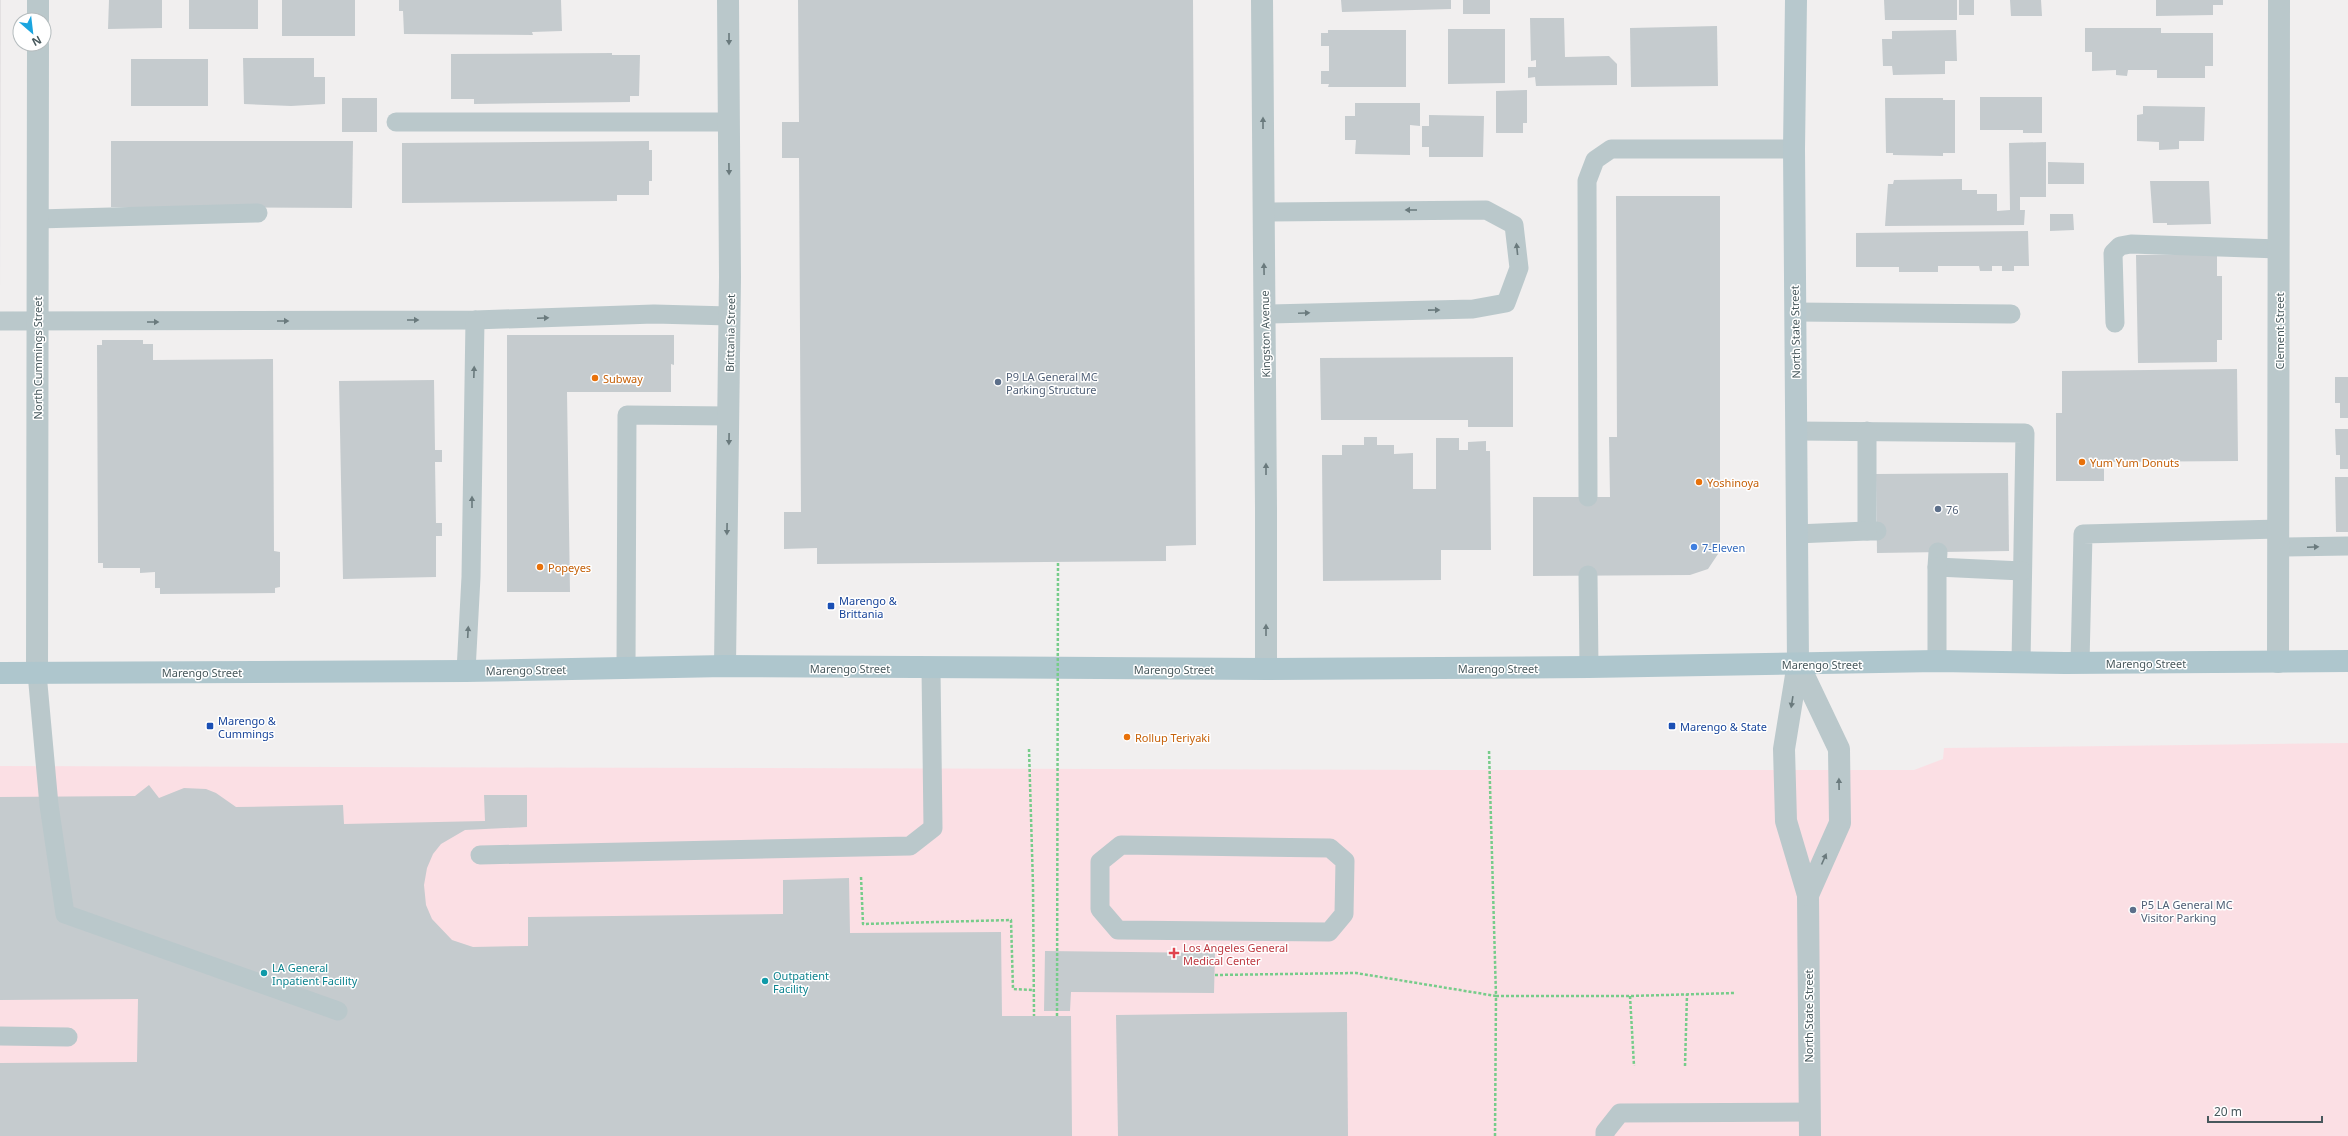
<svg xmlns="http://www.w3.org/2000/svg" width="2348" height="1136" viewBox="0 0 2348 1136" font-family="'Noto Sans',sans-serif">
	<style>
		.education { fill: #e2e0e1 }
		.medical { fill: #fbdfe4 }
		.building { fill: #c5cbce }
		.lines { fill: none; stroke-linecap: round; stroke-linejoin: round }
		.path { stroke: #76cc8a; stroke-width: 2.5; stroke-dasharray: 3 2; stroke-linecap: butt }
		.lane { stroke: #bac8cb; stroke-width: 19 }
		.street { stroke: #bac8cb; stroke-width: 22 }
		.secondary { stroke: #b7c8cd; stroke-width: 22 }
		.primary { stroke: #aec6cd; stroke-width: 22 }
		.path-bridge { stroke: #76cc8a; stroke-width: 2.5; stroke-dasharray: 3 2; stroke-linecap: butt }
		.oneway { fill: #6a7a7d }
		.food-dot { fill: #e8710a; stroke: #fff; stroke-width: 1.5 }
		.service-dot { fill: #5c6f8a; stroke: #fff; stroke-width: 1.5 }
		.shop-dot { fill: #3f7fe0; stroke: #fff; stroke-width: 1.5 }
		.transit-dot { fill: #1a4fb4; stroke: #fff; stroke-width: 1.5 }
		.health-dot { fill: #e0444e; stroke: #fff; stroke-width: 1.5 }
		.culture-dot { fill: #0f9aa8; stroke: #fff; stroke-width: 1.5 }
		.labels { text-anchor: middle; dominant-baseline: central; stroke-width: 3; stroke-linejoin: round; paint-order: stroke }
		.street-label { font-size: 11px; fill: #47585c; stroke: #fff }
		.service-label { font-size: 11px; fill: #4e5e75; stroke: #fff; text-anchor: start }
		.food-label { font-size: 11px; fill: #c56008; stroke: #fff; text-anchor: start }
		.shop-label { font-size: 11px; fill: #366cbe; stroke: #fff; text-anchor: start }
		.transit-label { font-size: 11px; fill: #164399; stroke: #fff; text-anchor: start }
		.health-label { font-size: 11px; fill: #be3a42; stroke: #fff; text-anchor: start }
		.culture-label { font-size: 11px; fill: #0d838f; stroke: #fff; text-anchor: start }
	</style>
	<rect width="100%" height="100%" fill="#f1efef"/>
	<polygon class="education" points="0,0 1,0 0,295"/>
	<polygon class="medical" points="2348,743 2348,1136 0,1136 0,766 1450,770 1914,770 1943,759 1944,748"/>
	<g class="building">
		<polygon points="109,0 162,0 162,28 108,29"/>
		<rect x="189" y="0" width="69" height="29"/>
		<rect x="282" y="0" width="73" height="36"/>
		<polygon points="399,0 561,0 562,31 532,32 533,35 404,34 403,11 399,11"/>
		<polygon points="798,0 1193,0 1196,545 1166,546 1166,561 817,564 817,548 784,549 784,512 801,512 799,158 782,158 782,122 799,122"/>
		<polygon points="1341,0 1451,0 1451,9 1342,12"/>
		<rect x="1463" y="0" width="27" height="14"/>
		<polygon points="1884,0 1957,0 1957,20 1885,20"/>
		<rect x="1959" y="0" width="15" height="15"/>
		<polygon points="2010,0 2041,0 2042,16 2011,16"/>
		<polygon points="2156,0 2223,0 2223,5 2213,5 2213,15 2156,16"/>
		<polygon points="1530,18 1564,18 1565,57 1609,56 1617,64 1617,85 1536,86 1535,77 1528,78 1528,67 1536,67 1536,60 1531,61"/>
		<polygon points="1717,26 1718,86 1631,87 1630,28"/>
		<polygon points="2085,28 2161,28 2161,33 2213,33 2213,66 2205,66 2205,78 2157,78 2157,70 2128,70 2127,76 2116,75 2116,70 2092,71 2092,52 2085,52"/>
		<polygon points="1448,29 1505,29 1505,83 1448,84"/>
		<polygon points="1328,30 1406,30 1406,87 1328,87 1329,84 1321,84 1321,71 1329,71 1329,46 1321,46 1321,33 1328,33"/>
		<polygon points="1956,30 1957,61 1945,61 1945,74 1893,75 1892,66 1883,66 1882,39 1892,39 1892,31"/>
		<polygon points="612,53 612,55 640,55 639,96 630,96 630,102 474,104 474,99 451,99 451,54"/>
		<polygon points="243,58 314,58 314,77 325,77 325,104 291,106 244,104"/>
		<rect x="131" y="59" width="77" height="47"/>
		<polygon points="1527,90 1527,123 1523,123 1523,133 1496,133 1496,91"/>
		<polygon points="1980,97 2042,97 2042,133 2023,133 2023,130 1980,130"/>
		<rect x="342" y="98" width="35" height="34"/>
		<polygon points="1885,98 1943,98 1943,100 1955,100 1955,153 1943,153 1943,156 1893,155 1893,153 1886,153"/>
		<polygon points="1355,103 1420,103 1420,126 1410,125 1410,155 1355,154 1356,140 1345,140 1345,116 1355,116"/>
		<polygon points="2143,106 2205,107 2204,141 2179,141 2179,149 2159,150 2159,142 2137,141 2137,115 2143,114"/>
		<polygon points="1429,115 1484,116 1483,157 1429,157 1429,147 1422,147 1422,126 1429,126"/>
		<polygon points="111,141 353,141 352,208 111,207"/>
		<polygon points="649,141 649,150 652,150 652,181 649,181 649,195 617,195 617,201 402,203 402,143"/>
		<polygon points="2046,142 2046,197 2020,197 2020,210 2025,210 2024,225 1885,226 1888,184 1893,184 1894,180 1962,179 1962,190 1977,190 1977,194 1997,194 1997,211 2010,210 2009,143"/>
		<polygon points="2048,162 2084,163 2084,184 2048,184"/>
		<polygon points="2150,181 2209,181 2211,224 2167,225 2167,223 2153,223"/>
		<polygon points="1616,196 1720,196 1720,551 1708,569 1690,575 1533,576 1533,497 1610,497 1609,437 1617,437"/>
		<polygon points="2050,214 2073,214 2074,230 2050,231"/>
		<polygon points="2028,231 2029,266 2014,266 2014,271 2002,271 2002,266 1992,266 1992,271 1980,271 1979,266 1938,266 1938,272 1899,272 1899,267 1856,267 1856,233"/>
		<polygon points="2217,254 2217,276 2222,276 2222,340 2217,340 2217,362 2138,363 2136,255"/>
		<polygon points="507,335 674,335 674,365 671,364 671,392 567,392 570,592 507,592"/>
		<polygon points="102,340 143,340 143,344 153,344 153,360 273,359 274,551 280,552 280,587 275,588 275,593 160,594 160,588 155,588 155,572 140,573 140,568 103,568 103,563 98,563 97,345 102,345"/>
		<polygon points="1513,357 1513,427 1468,427 1468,420 1321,420 1320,358"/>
		<polygon points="2237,369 2238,461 2104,462 2104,481 2056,481 2056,413 2062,413 2062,371"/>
		<polygon points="2335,377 2348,377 2348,418 2340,418 2340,403 2335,403"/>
		<polygon points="434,380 435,450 442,450 442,462 435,462 436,523 442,523 442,536 436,536 436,577 343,579 339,381"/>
		<polygon points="2335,429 2348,429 2348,469 2340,469 2340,455 2336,455"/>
		<polygon points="1364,437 1377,437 1377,445 1394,445 1394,454 1413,453 1413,489 1436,489 1436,438 1459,438 1459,450 1468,450 1468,442 1486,441 1486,451 1490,451 1491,550 1441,550 1441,580 1323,581 1322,455 1342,455 1342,445 1364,445"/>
		<polygon points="2008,473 2009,551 1877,553 1876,474"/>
		<polygon points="2335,477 2348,477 2348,532 2336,532"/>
		<polygon points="149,785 159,798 184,788 206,789 216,793 236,807 343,805 344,824 485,821 484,795 527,795 527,827 465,830 441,844 433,854 427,868 424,885 426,905 432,919 452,940 473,947 528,946 528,917 783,914 783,880 849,878 850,933 1001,932 1002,1016 1071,1016 1072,1136 0,1136 0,1063 137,1062 138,999 0,1000 0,797 135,796"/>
		<polygon points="1045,951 1215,953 1214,993 1071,992 1070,1011 1044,1011"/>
		<polygon points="1347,1012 1348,1136 1118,1136 1116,1015"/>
	</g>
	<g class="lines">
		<g class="path">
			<polyline points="1029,749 1033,885 1034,1016"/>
			<polyline points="861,877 863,924 1011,920 1013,989 1033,990"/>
			<polyline points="1215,975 1356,973 1496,996 1489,750"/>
			<polyline points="1630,996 1634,1066"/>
			<polyline points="1685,1066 1687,994"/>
			<polyline points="1495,1136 1496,996 1630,996 1735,993"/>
		</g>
		<g class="lane">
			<polyline points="396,122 728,122"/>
			<polyline points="1264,212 1486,210 1514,225 1519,268 1506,303 1473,309 1265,314"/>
			<polyline points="38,219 258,213"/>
			<polyline points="1795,312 2011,314"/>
			<polyline points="0,321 475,320 654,314 730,316"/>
			<polyline points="2115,323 2113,253 2120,246 2131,244 2279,249"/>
			<polyline points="1796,431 2025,433 2021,663"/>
			<polyline points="1867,431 1867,531 1877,531"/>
			<polyline points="1588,497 1587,181 1595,160 1611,149 1794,149"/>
			<polyline points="1796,534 1867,531"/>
			<polyline points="2278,547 2348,546"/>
			<polyline points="1938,552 1937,567 2022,571"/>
			<polyline points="1937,567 1937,661"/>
			<polyline points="1588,575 1589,667"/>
			<polyline points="2080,663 2083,534 2279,529"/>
			<polyline points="626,669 627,415 729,416"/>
			<polyline points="466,671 471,577 475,320"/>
			<polyline points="37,673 49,805 65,914 338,1011"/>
			<polygon points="1121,845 1330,848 1345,861 1344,914 1329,932 1118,930 1100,909 1100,862"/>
			<polyline points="480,855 910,846 933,828 931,669"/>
			<polyline points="0,1036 68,1037"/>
			<polyline points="1605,1136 1605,1132 1620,1113 1809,1112"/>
		</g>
		<g class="street">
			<polyline points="1262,0 1266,508 1266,669"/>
			<polyline points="38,20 38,0"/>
			<polyline points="2278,662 2279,0"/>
			<polyline points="1798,663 1784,749 1786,821 1808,895 1810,1136"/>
			<polyline points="1798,663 1839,749 1840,823 1808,895"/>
			<polyline points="725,666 730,277 728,0"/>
			<polyline points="37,673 38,44"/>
		</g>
		<polyline class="secondary" points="1796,0 1794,149 1798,663"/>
		<polyline class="primary" points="0,673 466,671 725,666 1266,669 1589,667 1937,661 2065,663 2348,661"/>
		<polyline class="path-bridge" points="1057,1016 1058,562"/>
	</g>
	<defs><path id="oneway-solid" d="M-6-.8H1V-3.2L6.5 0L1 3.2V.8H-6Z"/></defs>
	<g class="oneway">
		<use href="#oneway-solid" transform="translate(729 39) rotate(90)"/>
		<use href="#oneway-solid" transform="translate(1263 123) rotate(-90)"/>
		<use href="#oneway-solid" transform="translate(729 169) rotate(89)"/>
		<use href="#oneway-solid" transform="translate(1411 210) rotate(-180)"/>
		<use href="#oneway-solid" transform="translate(1517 249) rotate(-96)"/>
		<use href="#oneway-solid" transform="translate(1264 269) rotate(-91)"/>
		<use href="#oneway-solid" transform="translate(1434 310) rotate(-1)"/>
		<use href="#oneway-solid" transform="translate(1304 313) rotate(-2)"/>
		<use href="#oneway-solid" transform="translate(543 318) rotate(-2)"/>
		<use href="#oneway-solid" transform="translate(413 320)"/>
		<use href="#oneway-solid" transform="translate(283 321)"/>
		<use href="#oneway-solid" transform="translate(153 322)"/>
		<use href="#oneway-solid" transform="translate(474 372) rotate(-88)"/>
		<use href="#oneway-solid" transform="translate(729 439) rotate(91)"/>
		<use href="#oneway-solid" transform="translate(1266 469) rotate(-90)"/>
		<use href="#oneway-solid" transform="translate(472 502) rotate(-90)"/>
		<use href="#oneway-solid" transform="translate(727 529) rotate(91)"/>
		<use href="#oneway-solid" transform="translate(2313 547) rotate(-2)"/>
		<use href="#oneway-solid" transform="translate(1266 630) rotate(-90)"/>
		<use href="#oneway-solid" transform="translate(468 632) rotate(-87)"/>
		<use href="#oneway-solid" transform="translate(1792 702) rotate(99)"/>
		<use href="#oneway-solid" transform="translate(1839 784) rotate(-91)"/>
		<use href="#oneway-solid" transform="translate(1824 859) rotate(-66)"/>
	</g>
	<g class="food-dot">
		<circle cx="595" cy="378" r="4"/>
		<circle cx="2082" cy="462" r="4"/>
		<circle cx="1699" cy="482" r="4"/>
		<circle cx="540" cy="567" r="4"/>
		<circle cx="1127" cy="737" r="4"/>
	</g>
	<g class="service-dot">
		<circle cx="998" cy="382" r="4"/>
		<circle cx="1938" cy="509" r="4"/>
		<circle cx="2133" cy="910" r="4"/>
	</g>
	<circle class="shop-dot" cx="1694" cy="547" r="4"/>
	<g class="transit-dot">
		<rect x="827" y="602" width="8" height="8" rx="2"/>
		<rect x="206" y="722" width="8" height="8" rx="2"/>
		<rect x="1668" y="722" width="8" height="8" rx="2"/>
	</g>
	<path class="health-dot" d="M1172 947h4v4h4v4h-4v4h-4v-4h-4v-4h4z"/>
	<g class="culture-dot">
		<circle cx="264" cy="973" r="4"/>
		<circle cx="765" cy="981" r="4"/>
	</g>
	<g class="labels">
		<g class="street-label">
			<text transform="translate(2279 331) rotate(-90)">Clement Street</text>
			<text transform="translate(1795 332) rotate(-91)">North State Street</text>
			<text transform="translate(730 333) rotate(-89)">Brittania Street</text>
			<text transform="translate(1265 334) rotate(-91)">Kingston Avenue</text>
			<text transform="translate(37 358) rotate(-90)">North Cummings Street</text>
			<text x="2146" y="663">Marengo Street</text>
			<text x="1822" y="664">Marengo Street</text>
			<text x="850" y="668">Marengo Street</text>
			<text x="1498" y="668">Marengo Street</text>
			<text x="1174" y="669">Marengo Street</text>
			<text transform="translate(526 670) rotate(-1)">Marengo Street</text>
			<text x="202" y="672">Marengo Street</text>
			<text transform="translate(1808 1016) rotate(-90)">North State Street</text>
		</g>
		<g class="service-label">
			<text x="1006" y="376">P9 LA General MC<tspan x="1006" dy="13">Parking Structure</tspan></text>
			<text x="1946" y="509">76</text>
			<text x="2141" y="904">P5 LA General MC<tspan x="2141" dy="13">Visitor Parking</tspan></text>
		</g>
		<g class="food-label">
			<text x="603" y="378">Subway</text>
			<text x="2090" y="462">Yum Yum Donuts</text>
			<text x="1707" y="482">Yoshinoya</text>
			<text x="548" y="567">Popeyes</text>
			<text x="1135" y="737">Rollup Teriyaki</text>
		</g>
		<g class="shop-label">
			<text x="1702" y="547">7-Eleven</text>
		</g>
		<g class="transit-label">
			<text x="839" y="600">Marengo &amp;<tspan x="839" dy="13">Brittania</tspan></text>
			<text x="218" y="720">Marengo &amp;<tspan x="218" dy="13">Cummings</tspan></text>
			<text x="1680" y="726">Marengo &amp; State</text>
		</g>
		<g class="health-label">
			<text x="1183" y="947">Los Angeles General<tspan x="1183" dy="13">Medical Center</tspan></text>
		</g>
		<g class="culture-label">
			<text x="272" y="967">LA General<tspan x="272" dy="13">Inpatient Facility</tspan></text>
			<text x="773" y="975">Outpatient<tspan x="773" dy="13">Facility</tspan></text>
		</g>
	</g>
	<g transform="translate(32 32) rotate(152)"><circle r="19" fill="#ffffff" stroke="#b5bcbe"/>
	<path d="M0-3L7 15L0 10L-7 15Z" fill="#1ba5df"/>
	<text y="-6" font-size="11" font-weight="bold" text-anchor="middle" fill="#47585c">N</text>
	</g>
	<path d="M2208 1116v6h114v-6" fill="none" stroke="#47585c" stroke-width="2"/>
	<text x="2214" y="1116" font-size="12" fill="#47585c" stroke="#ffffff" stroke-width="3" paint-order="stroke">20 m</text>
</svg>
